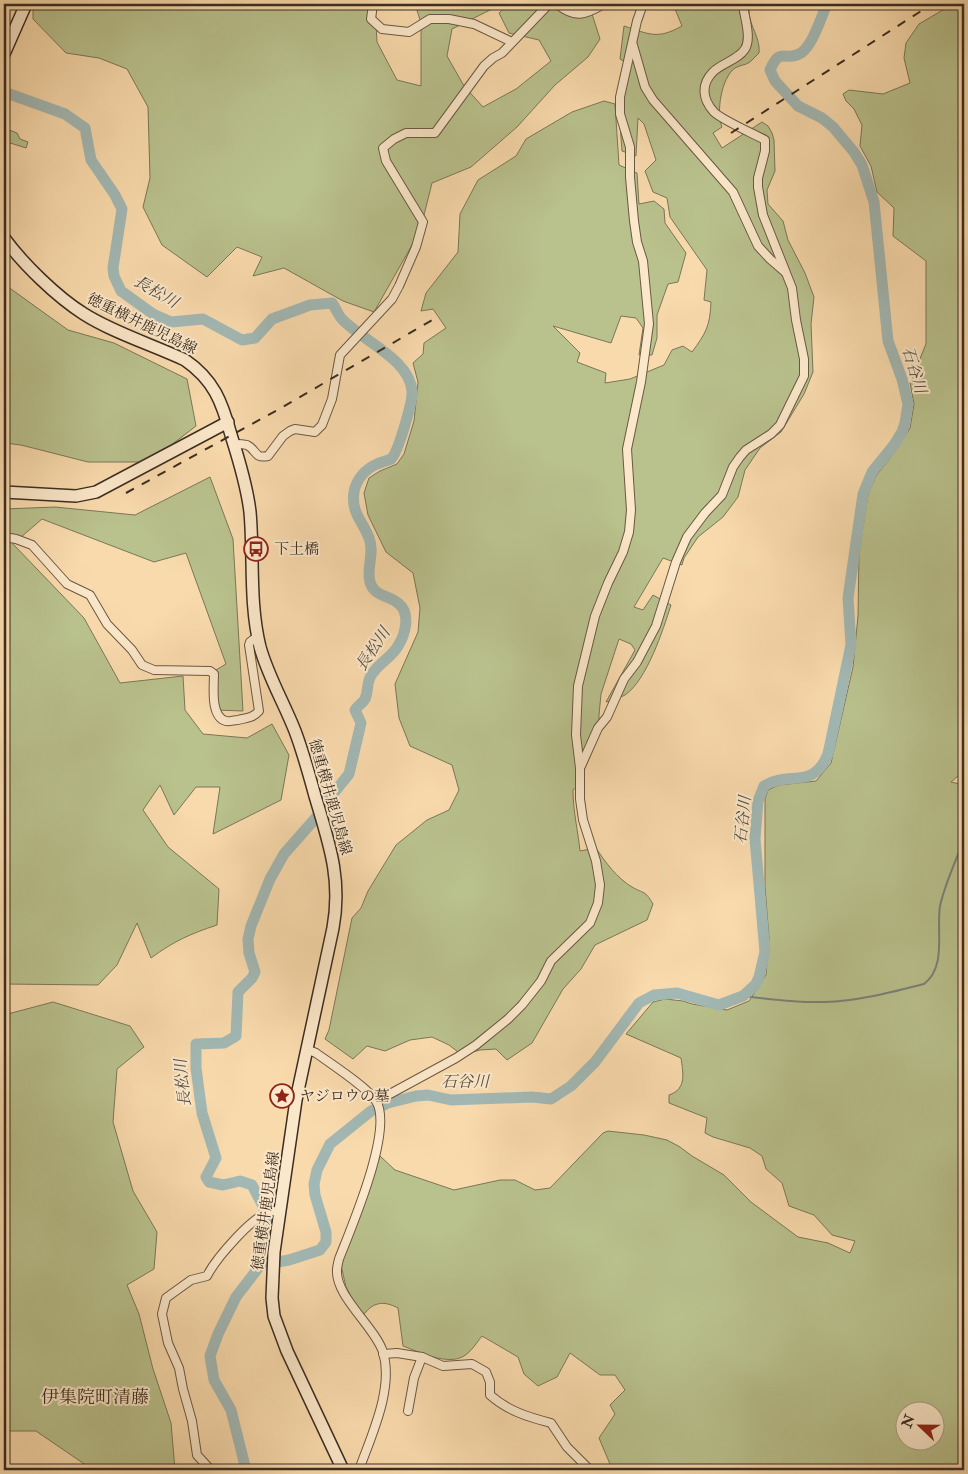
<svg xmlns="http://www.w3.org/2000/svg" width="968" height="1474" viewBox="0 0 968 1474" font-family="'IM FELL Double Pica','Noto Serif JP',serif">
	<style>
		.green { fill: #b9c18d; stroke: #7a7758; fill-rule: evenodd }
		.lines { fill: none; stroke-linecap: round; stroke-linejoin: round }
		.stream { stroke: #79807a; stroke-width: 2 }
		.river { stroke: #a2b8b4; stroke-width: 11 }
		.street-casing { stroke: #6a5844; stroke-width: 10 }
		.secondary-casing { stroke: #3b2d22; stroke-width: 14 }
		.street { stroke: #fbe7c9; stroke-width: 8 }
		.secondary { stroke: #fbe7c9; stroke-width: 11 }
		.rail { stroke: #3b2d22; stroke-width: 2; stroke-dasharray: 9 9; stroke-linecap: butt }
		.labels { text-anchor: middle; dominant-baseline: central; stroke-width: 4; stroke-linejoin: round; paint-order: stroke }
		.street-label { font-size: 15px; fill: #3b2d22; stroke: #fbe7c9 }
		.poi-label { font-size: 15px; fill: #3b2d22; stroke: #fbe7c9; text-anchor: start }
		.water-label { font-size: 16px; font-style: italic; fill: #555046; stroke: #fbe7c9 }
		.quarter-label { font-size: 18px; fill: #3b2d22; stroke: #fbe7c9 }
	</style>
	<rect width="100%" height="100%" fill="#f9daac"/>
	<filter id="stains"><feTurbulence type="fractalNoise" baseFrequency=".004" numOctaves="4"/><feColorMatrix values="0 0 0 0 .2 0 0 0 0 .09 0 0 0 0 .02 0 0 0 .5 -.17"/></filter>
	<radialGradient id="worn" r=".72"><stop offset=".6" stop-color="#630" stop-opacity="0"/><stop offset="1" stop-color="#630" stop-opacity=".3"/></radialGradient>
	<g class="green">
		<polygon points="33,4 375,4 377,42 397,80 421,86 421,23 415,4 494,4 492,9 452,29 447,56 464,86 483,107 516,89 551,61 539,40 509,33 499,13 509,4 603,4 592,14 600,39 588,57 555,85 517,127 471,167 432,183 420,231 374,312 343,301 284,268 253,276 262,257 237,247 207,277 162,245 143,207 150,178 148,107 127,69 99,58 66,53 33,19"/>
		<path d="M 673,4 L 750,4 C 745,21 761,36 759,53 C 756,56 753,59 750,62 C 746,65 740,65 735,68 C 721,78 716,113 722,127 L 713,133 L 722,148 L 762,122 L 768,126 L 772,133 L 774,140 L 775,171 L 767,190 L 768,204 L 783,221 L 788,240 L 805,273 L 814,297 L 811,324 L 813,372 L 804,394 L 781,432 L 760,448 L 745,470 L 738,497 L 723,517 L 698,537 L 684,558 L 682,565 L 663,558 L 634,607 L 643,610 L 653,595 L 671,605 C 663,630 647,680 625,695 C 620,698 612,700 606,702 L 635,650 L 631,644 L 619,639 L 601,694 L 599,715 L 599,735 L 577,787 L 573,790 C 573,811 578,831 580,851 L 596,848 C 605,862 617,878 632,887 C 644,894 645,890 653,904 L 647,920 L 595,945 L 581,969 L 563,989 L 532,1043 L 507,1060 L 496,1049 L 480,1050 L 462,1055 L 449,1045 L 432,1037 L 410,1040 L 385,1051 L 367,1046 L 353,1059 L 325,1039 L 329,1030 L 352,918 L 361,908 L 368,891 L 396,845 L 427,820 L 449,810 L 459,790 L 452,765 L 410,746 L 399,718 L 395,684 L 418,632 L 420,608 L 413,573 L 386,552 L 368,515 L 364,493 L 369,478 L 380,471 L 397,464 L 404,454 L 414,421 L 418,382 L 413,363 L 423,354 L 424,343 L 446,328 L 433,309 L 421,311 L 426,293 L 458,252 L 460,214 L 478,180 L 516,156 L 526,139 L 572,112 L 604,101 L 615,104 L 619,165 L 637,173 L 639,204 L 654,201 L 664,209 L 665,223 L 686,253 L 678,282 L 668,284 L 657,315 L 657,338 L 652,355 L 639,355 L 643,328 L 636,318 L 621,316 L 611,343 L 553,326 L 580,353 L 577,362 L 606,373 L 605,383 L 630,379 L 664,365 L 672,350 L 683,346 L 692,352 C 706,333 710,326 711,302 L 704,300 L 707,270 L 670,217 L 667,198 L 653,192 L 645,171 L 656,160 L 644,124 L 638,118 L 636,156 L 622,151 L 618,98 L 625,62 L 620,59 L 624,26 C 649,34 657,40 682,26 Z"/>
		<path d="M 953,4 L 964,4 L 964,771 L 951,782 L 964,785 L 964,1470 L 607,1470 L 610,1464 L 599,1438 L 615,1414 L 610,1405 L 625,1390 L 615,1375 L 600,1375 L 570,1353 L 557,1377 L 538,1386 L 524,1374 L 518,1357 L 482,1336 C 477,1342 471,1352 464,1356 C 448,1366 419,1352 403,1346 L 398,1308 C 383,1300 372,1302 362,1317 L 346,1287 L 341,1265 L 380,1156 L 395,1170 L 454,1190 L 500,1180 L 515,1180 L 535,1190 L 550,1188 L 603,1133 L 608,1131 L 644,1135 L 667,1140 L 680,1147 L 692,1156 L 724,1175 L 751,1202 L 798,1237 L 828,1243 L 850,1253 L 855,1241 L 832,1235 L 814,1215 L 789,1206 L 782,1183 L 766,1169 L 762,1156 L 750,1148 L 713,1137 L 705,1133 L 707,1118 L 669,1103 L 669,1095 C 687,1089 683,1073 681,1058 L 626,1034 L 653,1002 L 665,999 L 683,1001 L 692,1004 L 727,1010 L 749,1001 L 766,975 L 769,938 L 765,887 L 765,799 L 768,790 L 779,785 L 816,781 L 831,763 L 853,667 L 858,616 L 859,553 L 868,494 L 876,476 L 897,449 L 910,428 L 914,404 L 910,383 L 926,344 L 926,261 L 893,236 L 894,208 L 877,192 L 871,166 L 860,146 L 862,125 L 854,109 L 846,101 L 843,94 L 849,90 L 883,94 L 910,83 L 904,58 L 906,43 L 919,24 ZM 906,1412 L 936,1412 L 936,1442 L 906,1442 Z"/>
		<polygon points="4,128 17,133 20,139 28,142 26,148 4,141"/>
		<polygon points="4,284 68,330 114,343 187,379 196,426 149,462 88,462 21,445 4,443"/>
		<path d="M 210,477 L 233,539 L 243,711 L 216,710 L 211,673 L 226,664 L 186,553 L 154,562 L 42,519 L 13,544 L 84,618 L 120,683 L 183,676 L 185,710 L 203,734 L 247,738 L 272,724 L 289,755 L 281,800 L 213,834 L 220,787 L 196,787 L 174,815 L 160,785 L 143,810 L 168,847 L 219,889 L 217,925 C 190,934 174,941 151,958 L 137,923 L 117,965 L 98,985 L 4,984 L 4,509 L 55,507 L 135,515 Z"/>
		<polygon points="53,1002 130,1026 144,1047 117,1069 113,1122 133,1191 157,1232 154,1269 127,1285 139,1314 153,1369 171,1423 175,1470 93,1470 36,1431 4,1431 4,1015"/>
		<polygon points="515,1465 531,1465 540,1468 538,1470 511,1470"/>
	</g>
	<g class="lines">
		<path class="stream" d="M 743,996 C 770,999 798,1003 825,1002 C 858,1001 892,992 924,984 C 947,967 936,930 940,906 C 945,883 956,861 964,839"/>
		<g class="river">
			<path d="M 4,92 L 65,114 L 85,128 L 91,160 L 115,195 L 122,209 L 113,268 L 114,276 L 121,291 L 153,314 L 171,322 L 203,319 L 242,340 L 255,338 L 272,319 L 310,305 L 332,303 C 336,308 338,315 342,319 C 361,340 410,359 412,391 C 413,401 398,453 391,459 C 387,461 381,462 377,464 C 365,469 356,480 354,492 C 351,513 362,520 369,538 C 375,552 366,568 370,582 C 374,597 390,595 399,604 C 411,614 405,635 398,646 C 392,657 379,663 372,674 C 366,682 369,690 365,699 C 363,703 358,705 355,710 L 361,723 L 349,774 L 332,795 L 321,812 L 284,854 L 270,879 L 251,926 L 248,939 L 249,953 L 255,972 L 252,978 L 238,992 L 236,1036 L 224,1043 L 196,1044 L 196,1068 L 202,1113 L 216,1158 L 206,1177 L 209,1182 L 223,1185 L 240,1181 L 252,1185 L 262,1204 L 268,1221 L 261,1259 L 259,1267 L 236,1297 L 218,1334 L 210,1356 L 214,1380 L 231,1410 L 246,1470"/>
			<path d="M 266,1264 L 289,1260 L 320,1250 L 326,1242 L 326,1232 L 315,1195 L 314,1184 L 317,1170 L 330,1144 L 371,1111 L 388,1103 L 416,1096 L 428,1095 L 451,1100 L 532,1097 L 551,1099 L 571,1086 L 595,1062 L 639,1003 L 654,995 L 677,993 L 719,1005 L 743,996 L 756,984 L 759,977 L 765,952 L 755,839 L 758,801 L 764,786 C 790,770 813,791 828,754 L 851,645 L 848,598 L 863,494 L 872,472 L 894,445 L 902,432 L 905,423 L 908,404 L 902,379 L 888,341 L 874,202 L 862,165 L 854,152 L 833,127 L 822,118 L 798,106 L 775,81 L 770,70 C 781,45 785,63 801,53 C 813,45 821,17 827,4"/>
		</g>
		<g class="street-casing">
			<g id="street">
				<polyline points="373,4 371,19 382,29 409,32 430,19 449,19 474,24 512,42"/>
				<path d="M 557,4 C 575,19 585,15 604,4"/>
				<polyline points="633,45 645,87 653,100 733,192 758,246 770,259 785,272"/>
				<path d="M 234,444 C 238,444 243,444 247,445 C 257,450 254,459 268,456 L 283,436 L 290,431 L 295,429 L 315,432 L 322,425 L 332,399 L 340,355 L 392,299 L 399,286 L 416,247 L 423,222 L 386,161 L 383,148 L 394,139 L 406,133 L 435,133 L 484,66 L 493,58 L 502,53 L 549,4"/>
				<path d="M 4,537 L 16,539 L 32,545 L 67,584 L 90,595 L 107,624 L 132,650 L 142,665 L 154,670 L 210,671 L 214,674 C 214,686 210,717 226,721 C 229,722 234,720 238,720 C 246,718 253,718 259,711 L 249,645 L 250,642 L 258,636"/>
				<path d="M 581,766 L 598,728 L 607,717 L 624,679 L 637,662 L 656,626 L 676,562 L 687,537 L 705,513 L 722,495 L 733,467 L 740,457 L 746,450 L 771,434 L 780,425 L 804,376 L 804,359 L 796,320 L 792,288 L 763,215 L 758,187 L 758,178 L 765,151 L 765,140 C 754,134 722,120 714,112 C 702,99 701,84 713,72 C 722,63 738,60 745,49 C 752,37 744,17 743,4"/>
				<path d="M 306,1049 L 316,1053 C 331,1064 367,1087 376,1101 C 394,1129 351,1228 339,1259 C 338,1263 337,1267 337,1270 C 335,1296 375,1327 383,1352 C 394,1389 371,1436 359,1470"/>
				<polyline points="377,1101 456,1058 476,1045 508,1019 522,1005 541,981 551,961 590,923 598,903 600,885 596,861 583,820 580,799 580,768 576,735 578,686 595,616 608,583 623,552 629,532 631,510 627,449 641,382 649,324 643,261 637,242 634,221 630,177 630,147 620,114 620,97 637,21 643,4"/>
				<path d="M 383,1354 L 397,1353 L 422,1357 L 443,1366 L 472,1364 L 486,1372 L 490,1382 L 490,1395 C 508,1411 528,1417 551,1423 L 567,1447 L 590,1470"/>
				<polyline points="408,1411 414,1378 422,1357"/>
				<path d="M 209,1470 L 208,1467 L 197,1455 L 192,1421 L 183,1389 L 179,1368 L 168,1343 L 162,1314 L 166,1298 L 191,1280 L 207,1276 C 215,1260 254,1213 273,1211 C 275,1211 278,1212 280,1213"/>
			</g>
		</g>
		<g class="secondary-casing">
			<g id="secondary">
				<polyline points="4,54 26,4"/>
				<path d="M 4,238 C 23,264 57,297 84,314 C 114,333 153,345 185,360 C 214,380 222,402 231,435 C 239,460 247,486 250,512 C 254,557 249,603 260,647 C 268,676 284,703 295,731 C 303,752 309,774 315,796 C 329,843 342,879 333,928 L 296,1100 L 274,1252 L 272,1298 L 274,1316 L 287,1351 L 343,1470"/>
				<polyline points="4,492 76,496 96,492 228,422"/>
			</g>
		</g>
		<use href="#street" class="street"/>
		<use href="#secondary" class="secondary"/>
		<g class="rail">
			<polyline points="731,133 932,4"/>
			<polyline points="126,493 281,408 434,319"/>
		</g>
	</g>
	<defs>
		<g id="bus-ring" transform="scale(1.25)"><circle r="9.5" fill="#fbe7c9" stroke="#8f2418" stroke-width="1.5"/><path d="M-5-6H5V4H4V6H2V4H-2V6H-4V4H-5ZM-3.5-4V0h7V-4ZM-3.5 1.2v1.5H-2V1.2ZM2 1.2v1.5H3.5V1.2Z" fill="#8f2418"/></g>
		<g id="sight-ring" transform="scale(1.25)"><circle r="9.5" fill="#fbe7c9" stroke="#8f2418" stroke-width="1.5"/><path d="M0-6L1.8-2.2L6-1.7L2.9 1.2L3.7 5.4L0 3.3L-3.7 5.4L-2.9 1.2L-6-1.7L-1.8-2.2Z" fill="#8f2418"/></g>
	</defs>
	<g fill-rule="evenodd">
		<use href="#bus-ring" x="256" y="549"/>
		<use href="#sight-ring" x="282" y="1096"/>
	</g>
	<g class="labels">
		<g class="street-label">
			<text transform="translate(142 324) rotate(26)">徳重横井鹿児島線</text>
			<text transform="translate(330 797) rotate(74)">徳重横井鹿児島線</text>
			<text transform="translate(266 1211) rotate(-82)">徳重横井鹿児島線</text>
		</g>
		<g class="poi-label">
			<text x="274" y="549">下土橋</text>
			<text x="300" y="1096">ヤジロウの墓</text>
		</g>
		<g class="water-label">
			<text transform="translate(156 292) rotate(30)">長松川</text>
			<text transform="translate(914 370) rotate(73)">石谷川</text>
			<text transform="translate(373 649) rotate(-56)">長松川</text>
			<text transform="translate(743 820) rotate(-84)">石谷川</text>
			<text x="465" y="1082">石谷川</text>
			<text transform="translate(183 1083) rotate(-96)">長松川</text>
		</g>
		<g class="quarter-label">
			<text x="95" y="1397">伊集院町清藤</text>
		</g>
	</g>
	<rect width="968" height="1474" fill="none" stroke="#f9daac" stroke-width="20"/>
	<rect x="5" y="5" width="958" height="1464" fill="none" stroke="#3b2d22" stroke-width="2.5"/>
	<rect x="10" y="10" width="948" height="1454" fill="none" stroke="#3b2d22"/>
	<g transform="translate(920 1426) rotate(292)"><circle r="24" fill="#fbe7c9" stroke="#ae9d86"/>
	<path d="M0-4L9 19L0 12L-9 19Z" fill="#8f2418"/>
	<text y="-8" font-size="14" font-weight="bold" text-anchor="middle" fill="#3b2d22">N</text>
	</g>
	<rect width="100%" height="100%" filter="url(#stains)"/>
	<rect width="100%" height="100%" fill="url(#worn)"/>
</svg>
